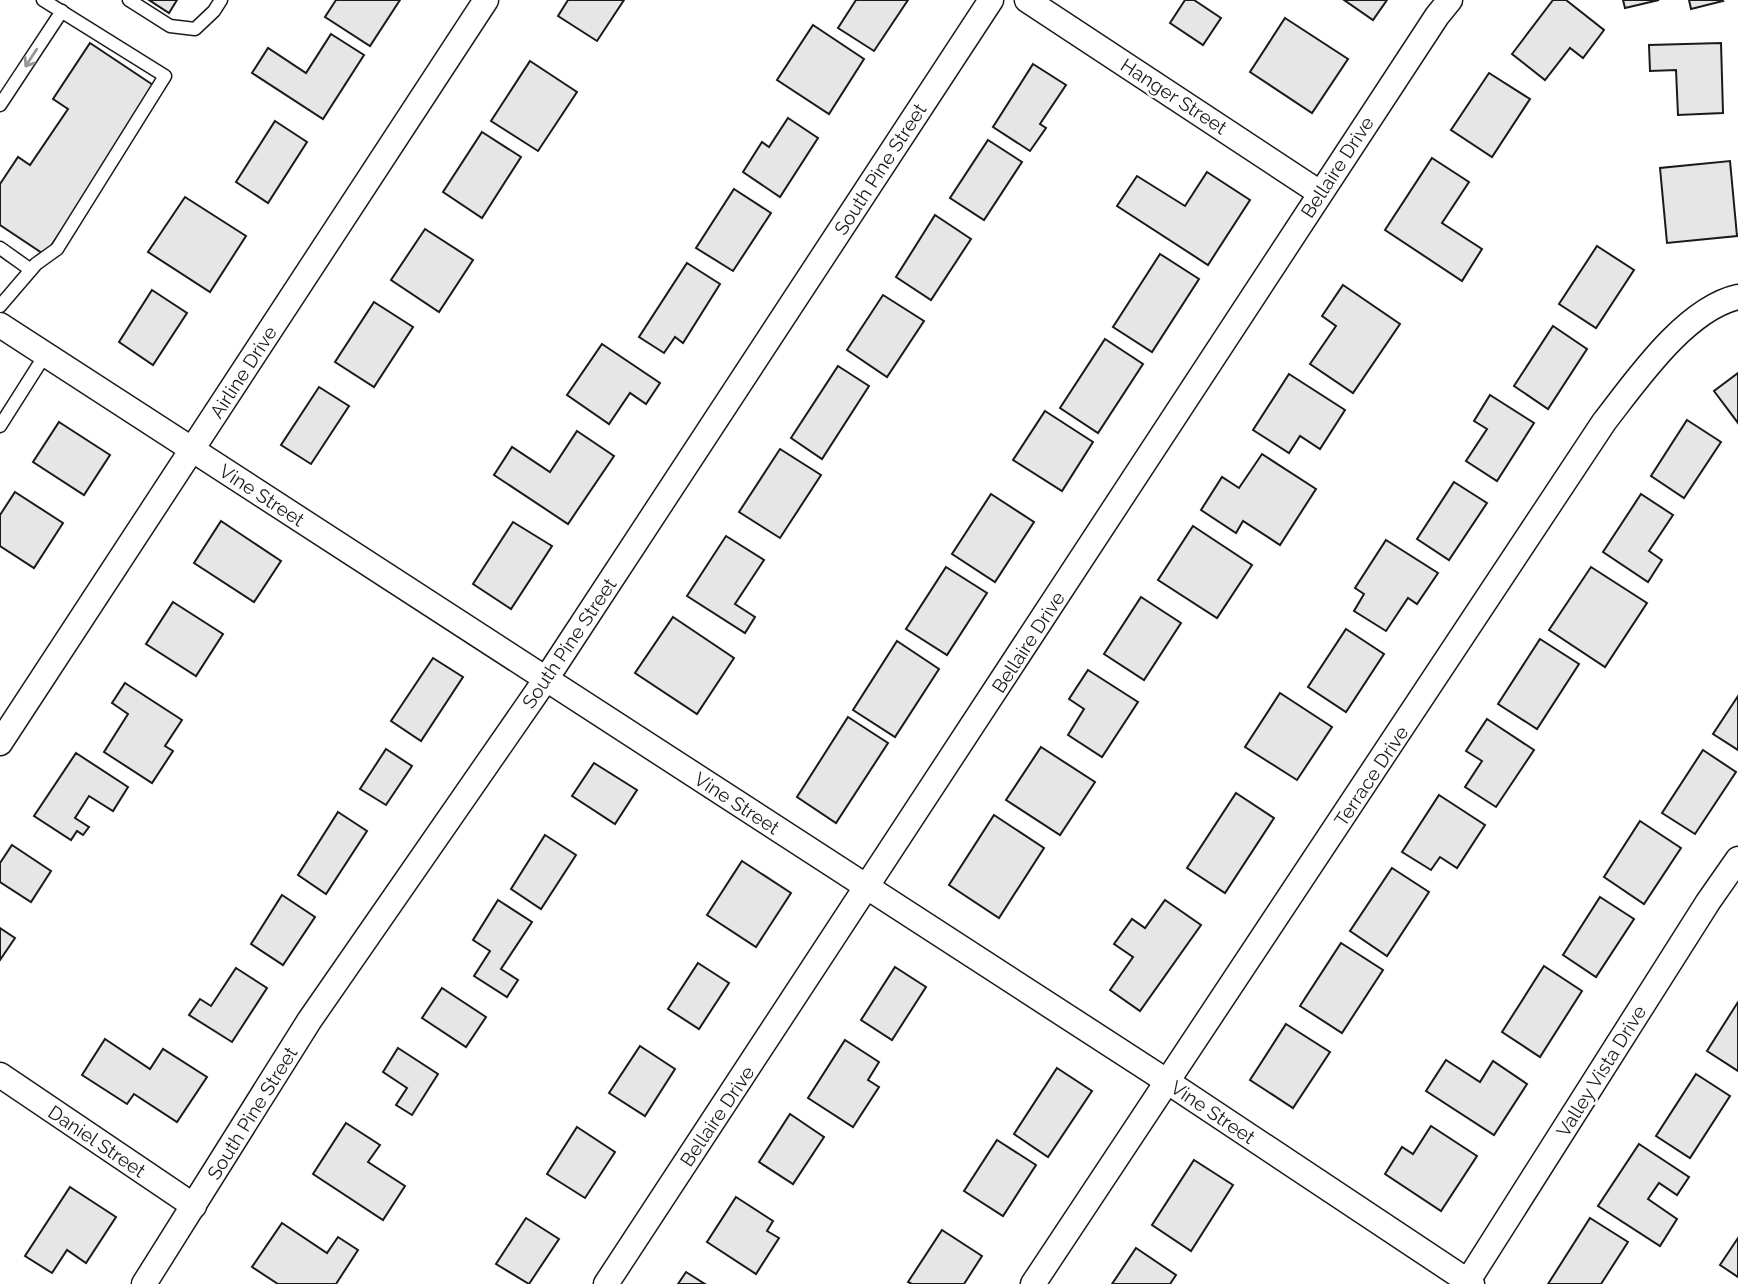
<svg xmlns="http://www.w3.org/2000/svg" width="1738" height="1284" viewBox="0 0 1738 1284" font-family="Raleway,sans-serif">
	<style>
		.building { fill: #e6e6e6; stroke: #1a1a1a; stroke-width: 2 }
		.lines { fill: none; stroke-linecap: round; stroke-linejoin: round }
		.service-casing { stroke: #1a1a1a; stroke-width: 15 }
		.minor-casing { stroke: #1a1a1a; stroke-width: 27 }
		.service { stroke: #fff; stroke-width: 12 }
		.minor { stroke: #fff; stroke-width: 24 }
		.oneway { stroke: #989898 }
		.labels { text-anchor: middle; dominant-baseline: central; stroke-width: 5; stroke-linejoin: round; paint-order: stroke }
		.street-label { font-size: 19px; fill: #1a1a1a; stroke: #fff }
	</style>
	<rect width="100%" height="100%" fill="#fff"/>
	<g class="building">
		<polygon points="149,0 177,0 169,13"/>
		<polygon points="336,0 400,0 370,46 325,17"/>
		<polygon points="568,0 624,0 597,41 558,16"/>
		<polygon points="856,0 908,0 874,51 838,28"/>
		<polygon points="1185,0 1194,0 1221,18 1203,45 1170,23"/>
		<polygon points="1344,0 1387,0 1373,20"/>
		<polygon points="1553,0 1566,0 1604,30 1583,58 1570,48 1545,80 1512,54"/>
		<polygon points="1623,0 1659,0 1625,8"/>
		<polygon points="1689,0 1722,0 1723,1 1691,9"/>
		<polygon points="1285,18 1348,59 1312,113 1250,72"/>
		<polygon points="813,25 864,59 829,114 777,80"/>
		<polygon points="331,34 364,55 323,119 252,73 268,48 306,73"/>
		<polygon points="90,43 156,87 45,255 0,225 0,184 18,157 30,165 68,109 53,99"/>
		<polygon points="1721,43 1723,113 1678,115 1676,70 1650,71 1649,45"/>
		<polygon points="530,61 577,92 538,151 491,121"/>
		<polygon points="1033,64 1066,85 1040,124 1046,128 1030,151 993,127"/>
		<polygon points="1489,73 1530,99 1492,157 1451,130"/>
		<polygon points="788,118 818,138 780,197 743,172 762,142 769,147"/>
		<polygon points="275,121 307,142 268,203 236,182"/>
		<polygon points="482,132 521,157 482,218 443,192"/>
		<polygon points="988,140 1022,162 984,220 950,198"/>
		<polygon points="1432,158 1469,182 1442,223 1482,249 1462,281 1385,230"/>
		<polygon points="1730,161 1737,236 1667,243 1660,168"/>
		<polygon points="1207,172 1250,200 1208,265 1117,206 1137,176 1185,206"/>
		<polygon points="734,189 771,213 733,271 696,248"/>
		<polygon points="185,197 246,236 210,292 148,252"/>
		<polygon points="935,215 971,239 931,300 896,277"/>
		<polygon points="425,229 473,260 439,312 391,280"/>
		<polygon points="1597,246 1634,270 1596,328 1559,304"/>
		<polygon points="1160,254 1199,279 1152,352 1113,327"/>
		<polygon points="687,263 720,284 683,343 675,337 664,353 639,337"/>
		<polygon points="1343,285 1400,324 1353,393 1310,364 1336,326 1322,316"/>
		<polygon points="152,290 187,313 153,365 119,342"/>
		<polygon points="883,295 924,321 887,377 847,350"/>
		<polygon points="374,302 413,327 374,387 335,362"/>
		<polygon points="1553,326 1587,349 1548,409 1514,386"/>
		<polygon points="1105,339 1143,364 1098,433 1060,408"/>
		<polygon points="602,344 660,383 646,404 630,393 609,424 567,395"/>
		<polygon points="838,366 869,386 822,459 791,438"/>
		<polygon points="1738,373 1738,423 1714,391"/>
		<polygon points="1289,374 1345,410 1320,449 1300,436 1289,453 1253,430"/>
		<polygon points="319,387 349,406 311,464 281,445"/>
		<polygon points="1490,395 1534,423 1497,481 1466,461 1487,429 1474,421"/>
		<polygon points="1045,411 1093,442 1062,491 1013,460"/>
		<polygon points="1687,420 1721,442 1684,498 1651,476"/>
		<polygon points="59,422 110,455 84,495 33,462"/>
		<polygon points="577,431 614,456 568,524 494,475 512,447 550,472"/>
		<polygon points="780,449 821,475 780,538 739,512"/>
		<polygon points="1262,454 1316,489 1280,545 1243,521 1236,533 1201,510 1222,477 1239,488"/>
		<polygon points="1454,482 1487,503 1449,560 1417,539"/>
		<polygon points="15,492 63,523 34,568 0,546 0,515"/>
		<polygon points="991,494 1034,522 995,582 952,554"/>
		<polygon points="1641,494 1673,515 1649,551 1662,560 1648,582 1603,552"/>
		<polygon points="221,521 281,561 254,602 194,563"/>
		<polygon points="513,522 552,546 511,609 473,584"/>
		<polygon points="1193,526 1252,565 1217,618 1158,580"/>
		<polygon points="726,536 764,560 735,604 755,617 745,633 687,596"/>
		<polygon points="1386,540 1438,573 1417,604 1408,598 1386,631 1354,611 1364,594 1355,588"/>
		<polygon points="946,567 987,593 947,655 906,629"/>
		<polygon points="1591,567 1647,603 1605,667 1549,630"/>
		<polygon points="1141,597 1181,623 1144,680 1104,654"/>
		<polygon points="173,602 223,634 196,676 146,644"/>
		<polygon points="673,617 734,658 697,714 635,673"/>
		<polygon points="1346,629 1384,654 1346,712 1308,687"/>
		<polygon points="1540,639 1579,664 1537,729 1498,704"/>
		<polygon points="897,641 939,669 895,737 853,710"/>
		<polygon points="433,658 463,677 421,741 391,721"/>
		<polygon points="1088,670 1138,702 1102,757 1068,735 1084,709 1069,699"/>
		<polygon points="125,683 182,720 165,746 173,751 152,783 104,752 128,714 112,703"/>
		<polygon points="1280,693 1332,727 1297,780 1245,747"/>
		<polygon points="1738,696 1738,750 1713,734"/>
		<polygon points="848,717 888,743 836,823 797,797"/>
		<polygon points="1487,719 1534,750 1496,807 1465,787 1482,761 1466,751"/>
		<polygon points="1041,747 1095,782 1060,835 1006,800"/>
		<polygon points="386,749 412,766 386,805 360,789"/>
		<polygon points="1703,750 1736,772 1695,834 1662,813"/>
		<polygon points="76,753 128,787 113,811 89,796 75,818 89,827 83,835 77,831 71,840 34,816"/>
		<polygon points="594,763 637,790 615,824 572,796"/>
		<polygon points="1236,793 1274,818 1225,893 1187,868"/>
		<polygon points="1439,795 1485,825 1457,868 1440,857 1431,870 1402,852"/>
		<polygon points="338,812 367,831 326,894 298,875"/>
		<polygon points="994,815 1044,848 999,918 949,885"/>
		<polygon points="1640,821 1681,848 1644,904 1604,877"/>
		<polygon points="545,835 576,855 541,909 511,889"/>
		<polygon points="12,845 51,871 31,902 0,882 0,863"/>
		<polygon points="742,861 791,893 756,947 707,915"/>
		<polygon points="1392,868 1429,892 1387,956 1350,931"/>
		<polygon points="282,895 315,917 283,965 251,944"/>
		<polygon points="1600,897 1634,919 1596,977 1563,955"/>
		<polygon points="498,900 532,922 501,969 518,980 507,997 474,976 490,951 473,940"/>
		<polygon points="1165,900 1201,925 1140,1011 1110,990 1133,957 1114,944 1132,919 1145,928"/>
		<polygon points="0,928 15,938 0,960"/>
		<polygon points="1341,943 1383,970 1342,1033 1300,1006"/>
		<polygon points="698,963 729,983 699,1029 668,1009"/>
		<polygon points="1544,966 1582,991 1540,1057 1502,1032"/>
		<polygon points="895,967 926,987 892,1040 861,1020"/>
		<polygon points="236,968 267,988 232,1042 189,1015 200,999 211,1006"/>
		<polygon points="442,988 486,1017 466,1047 422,1018"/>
		<polygon points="1738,1002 1738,1071 1707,1051"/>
		<polygon points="1286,1024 1330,1052 1293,1108 1250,1080"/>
		<polygon points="105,1039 150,1069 163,1049 207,1077 177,1122 134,1094 127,1104 82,1075"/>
		<polygon points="845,1040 879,1062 868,1080 879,1087 853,1127 808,1098"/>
		<polygon points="640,1046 675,1069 645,1116 609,1093"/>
		<polygon points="398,1048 438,1074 412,1115 396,1105 407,1088 383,1072"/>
		<polygon points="1446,1060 1480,1082 1493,1061 1527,1084 1494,1135 1426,1091"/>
		<polygon points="1057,1068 1092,1091 1048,1157 1014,1134"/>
		<polygon points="1696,1074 1730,1096 1690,1158 1656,1136"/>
		<polygon points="790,1114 824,1137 793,1184 759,1162"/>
		<polygon points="346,1123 380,1145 368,1162 405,1186 383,1220 313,1174"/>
		<polygon points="1431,1126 1477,1156 1441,1211 1385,1174 1402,1147 1413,1154"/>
		<polygon points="577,1127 615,1152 585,1198 547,1174"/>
		<polygon points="997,1140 1036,1165 1003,1216 964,1191"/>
		<polygon points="1639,1144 1689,1177 1677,1195 1659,1183 1648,1199 1677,1219 1660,1246 1598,1206"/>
		<polygon points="1194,1160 1233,1185 1191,1251 1152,1225"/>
		<polygon points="70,1187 116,1217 86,1263 67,1250 52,1273 25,1256"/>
		<polygon points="736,1197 773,1221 767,1231 779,1238 756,1274 707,1242"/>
		<polygon points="526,1218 559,1239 529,1284 496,1264"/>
		<polygon points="1590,1218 1628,1242 1601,1284 1548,1284"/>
		<polygon points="282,1223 327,1253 338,1237 358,1250 336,1284 278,1284 252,1267"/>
		<polygon points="942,1230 982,1256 964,1284 912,1284 908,1282"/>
		<polygon points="1738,1238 1738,1277 1720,1265"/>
		<polygon points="1136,1248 1176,1275 1170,1284 1112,1284"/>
		<polygon points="686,1272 705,1284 678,1284"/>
	</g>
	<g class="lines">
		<g class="service-casing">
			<g id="service">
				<polyline points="129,0 170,26 195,29 214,11 221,0"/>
				<polyline points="0,105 62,11"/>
				<polyline points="0,248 31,270"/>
				<polyline points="0,306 36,264 57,249 165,76 43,0"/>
				<polyline points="0,426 45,355"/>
			</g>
		</g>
		<g class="minor-casing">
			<g id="minor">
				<polyline points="1027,0 1320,193"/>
				<polyline points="0,325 1168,1082 1472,1284"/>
				<polyline points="0,743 486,0"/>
				<polyline points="0,1075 194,1206"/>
				<polyline points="144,1284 309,1021 546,679 991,0"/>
				<path d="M 606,1284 C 885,863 1158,437 1437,16 L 1450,0"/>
				<path d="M 1033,1284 L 1604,422 C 1636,381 1685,309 1738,297"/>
				<polyline points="1466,1284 1708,902 1738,859"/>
			</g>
		</g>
		<use href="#service" class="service"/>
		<use href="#minor" class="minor"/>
	</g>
	<defs><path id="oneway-shaft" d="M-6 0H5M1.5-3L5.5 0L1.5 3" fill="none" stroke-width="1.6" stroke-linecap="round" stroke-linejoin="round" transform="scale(1.75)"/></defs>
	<use class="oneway" href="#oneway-shaft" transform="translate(31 58) rotate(123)"/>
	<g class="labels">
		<g class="street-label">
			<text transform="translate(1174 96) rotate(33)">Hanger Street</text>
			<text transform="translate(1337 167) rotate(-57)">Bellaire Drive</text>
			<text transform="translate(880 169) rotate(-57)">South Pine Street</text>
			<text transform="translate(243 372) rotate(-57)">Airline Drive</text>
			<text transform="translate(262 495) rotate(33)">Vine Street</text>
			<text transform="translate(1028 642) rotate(-57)">Bellaire Drive</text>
			<text transform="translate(569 643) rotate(-56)">South Pine Street</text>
			<text transform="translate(1371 776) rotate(-56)">Terrace Drive</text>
			<text transform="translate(737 803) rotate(33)">Vine Street</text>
			<text transform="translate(1601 1071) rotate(-58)">Valley Vista Drive</text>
			<text transform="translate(1213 1112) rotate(34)">Vine Street</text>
			<text transform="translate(252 1113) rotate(-58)">South Pine Street</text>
			<text transform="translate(717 1116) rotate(-56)">Bellaire Drive</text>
			<text transform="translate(97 1141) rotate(34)">Daniel Street</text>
		</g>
	</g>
</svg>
